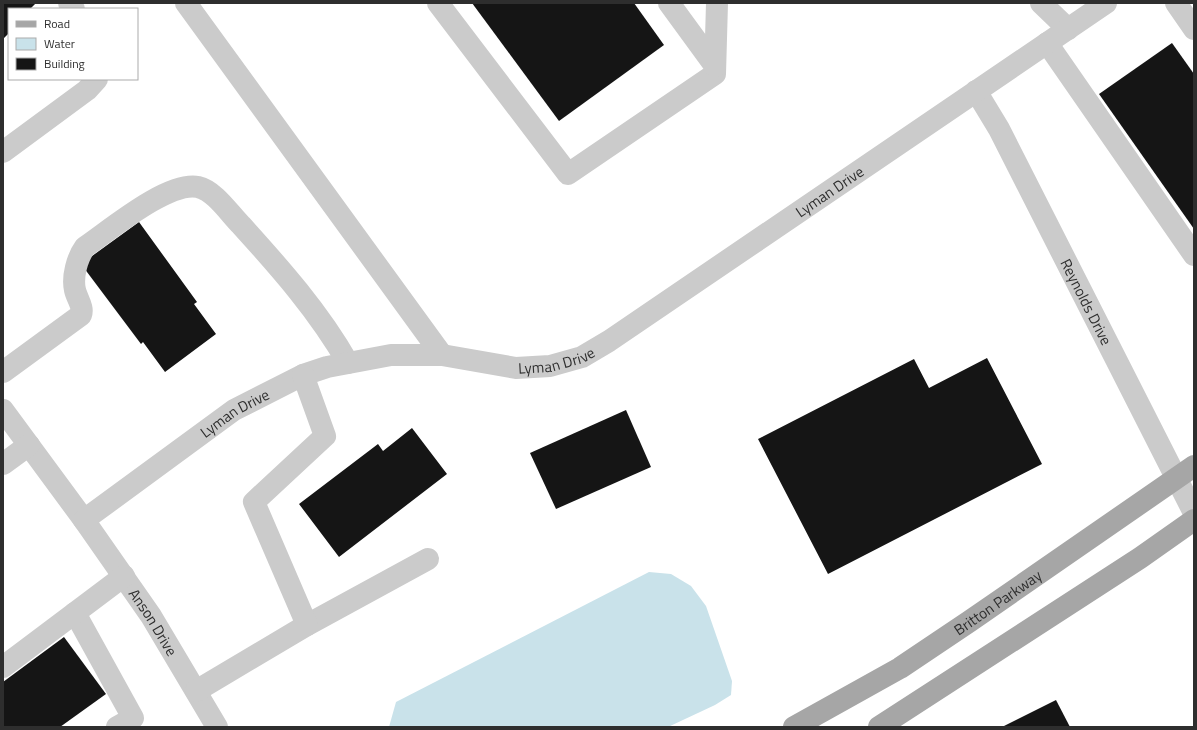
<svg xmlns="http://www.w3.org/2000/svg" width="1197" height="730" viewBox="0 0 1197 730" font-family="'Titillium Web',sans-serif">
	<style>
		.water { fill: #c9e2ea }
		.building { fill: #151515 }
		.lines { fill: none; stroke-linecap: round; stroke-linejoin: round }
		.minor { stroke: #cbcbcb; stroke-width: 22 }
		.major { stroke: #a6a6a6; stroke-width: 22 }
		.labels { text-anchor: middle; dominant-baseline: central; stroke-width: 4; stroke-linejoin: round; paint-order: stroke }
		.street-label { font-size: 15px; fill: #2e2e2e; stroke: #fff }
	</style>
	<rect width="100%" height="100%" fill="#fff"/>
	<polygon class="water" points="649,572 671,574 691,586 706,606 732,681 731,695 715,705 668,727 389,727 396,702"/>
	<g class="building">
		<polygon points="3,3 36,3 30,9 9,9 9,33 3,39"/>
		<polygon points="472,3 634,3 664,45 559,121"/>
		<polygon points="1172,43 1194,74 1194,229 1099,94"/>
		<polygon points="139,222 197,302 194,304 216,334 165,372 143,342 141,344 81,264"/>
		<polygon points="987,358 1042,464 828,574 758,439 914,359 929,388"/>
		<polygon points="626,410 651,467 556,509 530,453"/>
		<polygon points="412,428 447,474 339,557 299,504 378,444 383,451"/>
		<polygon points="64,637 106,694 60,727 3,727 3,682"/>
		<polygon points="1056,700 1070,727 1002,727"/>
	</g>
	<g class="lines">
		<g class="minor">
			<polyline points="69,3 74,9"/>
			<polyline points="186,3 442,355"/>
			<polyline points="438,3 568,174 715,74 717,3"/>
			<polyline points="669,3 715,66"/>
			<polyline points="1041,3 1068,29"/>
			<polyline points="1176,3 1194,29"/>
			<polyline points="1047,43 1194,255"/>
			<path id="s1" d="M 976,91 L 999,129 L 1194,513"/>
			<polyline points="3,152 87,90 97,79"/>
			<path d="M 3,372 L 81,315 C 84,307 77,299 75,290 C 72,277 77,258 85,247 C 110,230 168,181 198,187 C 215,191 229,213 241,225 C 280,268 319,312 348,363"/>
			<path id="s2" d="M 3,410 L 84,520 L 151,616 L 217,727"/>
			<polyline points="3,464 29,445"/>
			<path id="s3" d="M 84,520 L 234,410 L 303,375 L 327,367 L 391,355 L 442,355 L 516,368 L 550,366 L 582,357 L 609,341 L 1106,3"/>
			<polyline points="75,613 133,718 117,727"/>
			<polyline points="307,625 428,559"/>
			<polyline points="3,667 124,576"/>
			<polyline points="196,691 307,625 254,502 325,436 303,375"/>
		</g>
		<g class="major">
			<path id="s4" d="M 794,727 L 900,668 L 970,621 L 1194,466"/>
			<polyline points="879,727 1140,558 1194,520"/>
		</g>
	</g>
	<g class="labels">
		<g class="street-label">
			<text stroke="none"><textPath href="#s3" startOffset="845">Lyman Drive</textPath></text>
			<text stroke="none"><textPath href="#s1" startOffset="238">Reynolds Drive</textPath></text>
			<text stroke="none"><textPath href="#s3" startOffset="521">Lyman Drive</textPath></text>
			<text stroke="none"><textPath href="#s3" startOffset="185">Lyman Drive</textPath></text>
			<text stroke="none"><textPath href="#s4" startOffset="239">Britton Parkway</textPath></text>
			<text stroke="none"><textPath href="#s2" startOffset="260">Anson Drive</textPath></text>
		</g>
	</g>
	<rect width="1197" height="730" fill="none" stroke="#2e2e2e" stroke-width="8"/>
	<rect x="8" y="8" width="130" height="72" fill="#ffffff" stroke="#ababab"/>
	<rect x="16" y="21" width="20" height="6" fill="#a6a6a6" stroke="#ababab"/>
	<text x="44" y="28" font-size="12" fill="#2e2e2e">Road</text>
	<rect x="16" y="38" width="20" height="12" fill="#c9e2ea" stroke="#ababab"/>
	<text x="44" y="48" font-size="12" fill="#2e2e2e">Water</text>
	<rect x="16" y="58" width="20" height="12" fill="#151515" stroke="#ababab"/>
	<text x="44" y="68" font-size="12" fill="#2e2e2e">Building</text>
</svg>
